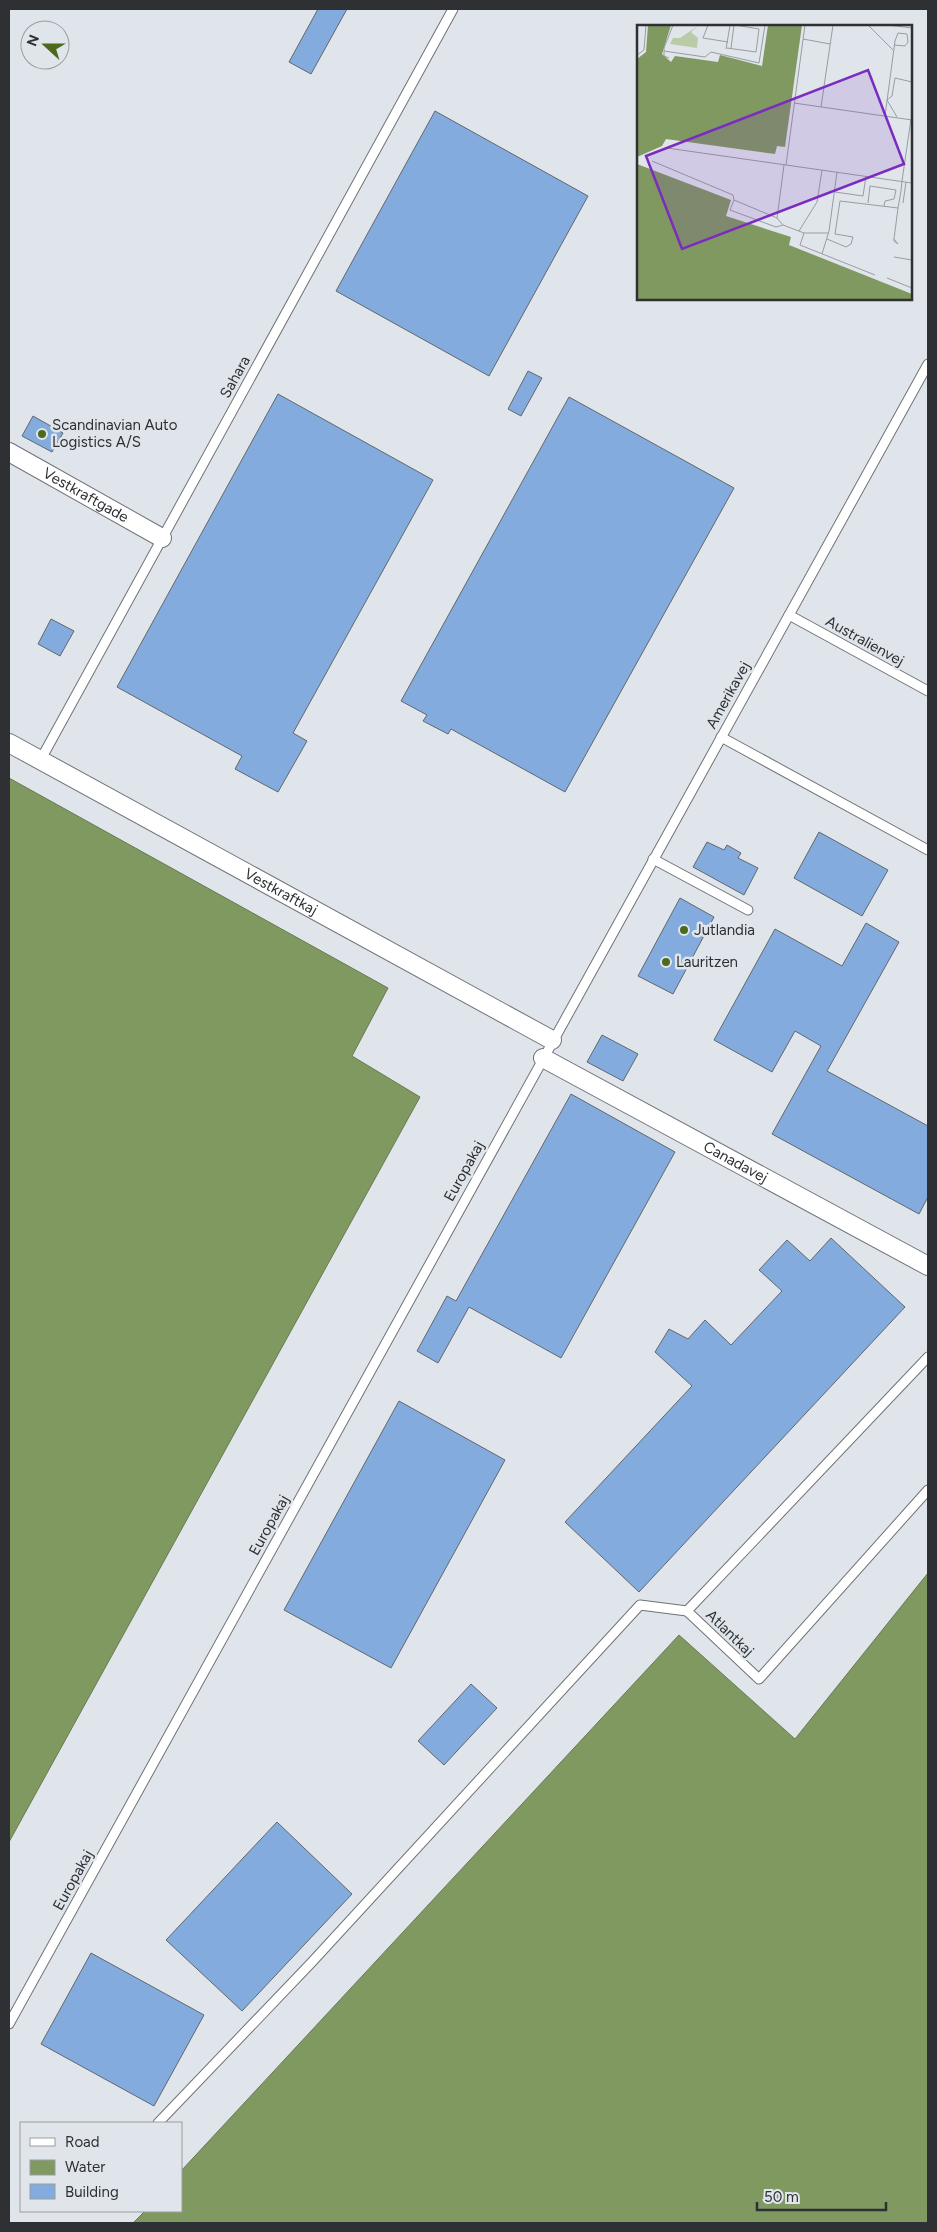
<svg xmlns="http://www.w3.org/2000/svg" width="937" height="2232" viewBox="0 0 937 2232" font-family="Figtree,sans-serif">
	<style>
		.water { fill: #809961; stroke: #677a53 }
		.building { fill: #83abdd; stroke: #63676c }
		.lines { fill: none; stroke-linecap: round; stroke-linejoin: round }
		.lane-casing { stroke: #6f7379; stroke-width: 11 }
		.street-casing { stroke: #6f7379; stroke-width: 20 }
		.lane { stroke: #fff; stroke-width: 9 }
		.street { stroke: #fff; stroke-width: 18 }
		.poi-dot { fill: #4c691e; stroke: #e0e5eb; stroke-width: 2 }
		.labels { text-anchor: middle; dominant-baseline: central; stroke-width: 5; stroke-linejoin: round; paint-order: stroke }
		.street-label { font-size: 15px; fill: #2e3033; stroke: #e0e5eb }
		.poi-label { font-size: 15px; fill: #2e3033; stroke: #e0e5eb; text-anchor: start }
		.inset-road { fill: none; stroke: #999da1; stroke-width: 1 }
		.view { fill: #7b2cbf; fill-opacity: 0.15; stroke: #7b2cbf; stroke-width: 2.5 }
		.inset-edge { fill: none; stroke: #2e3033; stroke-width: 2.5 }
	</style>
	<rect width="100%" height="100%" fill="#e0e5eb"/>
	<g class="water">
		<polygon points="9,778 388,988 352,1056 420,1097 9,1842"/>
		<polygon points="928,1573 928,2223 133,2223 145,2211 181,2211 181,2171 679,1635 795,1739"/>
	</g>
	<g class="building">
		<polygon points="318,9 347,9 311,74 289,62"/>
		<polygon points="435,111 588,196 489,376 336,291"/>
		<polygon points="528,371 542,378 521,416 508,409"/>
		<polygon points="278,394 433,480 293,733 307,741 278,792 235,769 242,756 117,687"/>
		<polygon points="569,397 734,488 565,792 451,729 448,734 423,721 427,715 401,701"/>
		<polygon points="33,416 63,433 52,452 22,436"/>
		<polygon points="51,619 74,631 60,656 38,644"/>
		<polygon points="819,832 888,870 862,916 794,878"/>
		<polygon points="707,842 724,850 727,845 741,853 738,858 758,868 744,895 693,867"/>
		<polygon points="680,898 714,917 673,994 638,976"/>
		<polygon points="866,923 899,942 827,1071 928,1126 928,1197 919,1214 772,1134 821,1046 795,1031 772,1072 714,1040 775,929 842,966"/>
		<polygon points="602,1035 638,1054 623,1081 587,1062"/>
		<polygon points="571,1094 675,1152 561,1358 469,1307 438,1363 417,1351 447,1296 456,1301"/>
		<polygon points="831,1238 905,1307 639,1592 565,1522 692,1386 655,1352 669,1329 688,1339 705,1320 731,1345 782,1291 759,1270 787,1240 810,1261"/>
		<polygon points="399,1401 505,1460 391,1668 284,1610"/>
		<polygon points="471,1684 497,1708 444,1765 418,1741"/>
		<polygon points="277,1822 352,1894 242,2011 166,1940"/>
		<polygon points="91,1953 204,2015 154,2106 41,2044"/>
	</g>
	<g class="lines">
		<g class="lane-casing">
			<g id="lane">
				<polyline points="789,615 928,691"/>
				<polyline points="721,737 928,850"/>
				<polyline points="41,759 453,9"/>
				<polyline points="653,859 748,910"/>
				<polyline points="928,1357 687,1611 759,1679 928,1490"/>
				<polyline points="9,2024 928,364"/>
				<polyline points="158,2123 312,1962 640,1605 687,1611"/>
			</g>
		</g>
		<g class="street-casing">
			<g id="street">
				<path id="s1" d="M 9,452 L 162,538"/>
				<path id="s2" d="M 9,743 L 552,1040"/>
				<path id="s3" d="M 543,1058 L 928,1266"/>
			</g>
		</g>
		<use href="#lane" class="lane"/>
		<use href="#street" class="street"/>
	</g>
	<g class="poi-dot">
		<circle cx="42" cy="434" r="5"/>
		<circle cx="684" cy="930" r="5"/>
		<circle cx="666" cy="962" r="5"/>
	</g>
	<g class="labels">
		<g class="street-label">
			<text transform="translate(235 377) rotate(-61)">Sahara</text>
			<text stroke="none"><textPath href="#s1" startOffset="88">Vestkraftgade</textPath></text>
			<text transform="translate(865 641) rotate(29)">Australienvej</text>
			<text transform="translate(728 695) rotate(-61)">Amerikavej</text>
			<text stroke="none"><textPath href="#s2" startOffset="310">Vestkraftkaj</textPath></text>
			<text stroke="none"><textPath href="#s3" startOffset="219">Canadavej</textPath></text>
			<text transform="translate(464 1171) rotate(-61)">Europakaj</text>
			<text transform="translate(269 1525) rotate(-61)">Europakaj</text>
			<text transform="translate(730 1633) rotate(44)">Atlantkaj</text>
			<text transform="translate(73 1880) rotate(-61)">Europakaj</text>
		</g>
		<g class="poi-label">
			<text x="52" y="425">Scandinavian Auto<tspan x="52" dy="17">Logistics A/S</tspan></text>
			<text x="694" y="930">Jutlandia</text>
			<text x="676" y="962">Lauritzen</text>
		</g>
	</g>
	<g transform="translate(637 25)">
		<rect width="275" height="275" fill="#e0e5eb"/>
		<path d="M 62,0 L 54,7 L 61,13 L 60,23 L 33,19 L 36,13 L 43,13 Z" fill="#bacba7"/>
		<path d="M 11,0 L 34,0 L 25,29 L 34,37 L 38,31 L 81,37 L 83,30 L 125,41 L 131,0 L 165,0 L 148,122 L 140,121 L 138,129 L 29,114 L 25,121 L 0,132 L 0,34 L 9,27 ZM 0,139 L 94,175 L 89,191 L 154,212 L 152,220 L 275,269 L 275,275 L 0,275 Z" fill="#809961"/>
		<path class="inset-road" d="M 71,0 L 66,13 L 91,17M 231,0 L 256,25M 250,0 L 275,3M 166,14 L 193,19M 90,23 L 119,27 L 122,4 L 98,0M 94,23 L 97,0M 89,24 L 93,0M 27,26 L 68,32 L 74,27 L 122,38 L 128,0M 0,30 L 7,25 L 9,0M 32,33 L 27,31 L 27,23 L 36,0M 157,78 L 275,95M 184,82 L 196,0M 248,91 L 258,16 L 261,8 L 270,9 L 271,17 L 268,21 L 257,20M 260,92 L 250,75 L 255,71 L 258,53 L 275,57M 30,123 L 275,158M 15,136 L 96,170 L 97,175M 149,140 L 168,0M 198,167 L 226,171 L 229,151M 231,178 L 233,161 L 259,165 L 257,174 L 248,176 L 247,181M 266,178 L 269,157M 140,193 L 147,140M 146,200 L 140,193 L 97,175 L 93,185 L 139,202 L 146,200 L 167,208 L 163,220 L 238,250M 162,206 L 180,177 L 185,145M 167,208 L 192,208M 190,214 L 209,222 L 214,219 L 216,212 L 198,209 L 203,176 L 261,183M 257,214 L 261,219 L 257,216 L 257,214 L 261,183 L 264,166 L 265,156 L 274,94M 185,229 L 192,206 L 200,147M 257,232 L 275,235M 250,253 L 275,263"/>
		<path class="view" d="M 231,45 L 267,139 L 45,224 L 9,131 Z"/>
		<rect width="275" height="275" class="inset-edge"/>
	</g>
	<rect width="937" height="2232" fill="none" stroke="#2e3033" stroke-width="20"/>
	<rect x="20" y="2122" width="162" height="90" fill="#e0e5eb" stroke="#999da1"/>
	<rect x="30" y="2138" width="25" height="8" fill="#ffffff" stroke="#999da1"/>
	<text x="65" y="2147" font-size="15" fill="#2e3033">Road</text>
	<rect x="30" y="2160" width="25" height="15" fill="#809961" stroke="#999da1"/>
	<text x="65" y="2172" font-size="15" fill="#2e3033">Water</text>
	<rect x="30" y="2184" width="25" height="15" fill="#83abdd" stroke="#999da1"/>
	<text x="65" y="2197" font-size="15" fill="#2e3033">Building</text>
	<g transform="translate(45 45) rotate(291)"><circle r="24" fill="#e0e5eb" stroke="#999da1"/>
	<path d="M0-4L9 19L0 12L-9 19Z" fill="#4c691e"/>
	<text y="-8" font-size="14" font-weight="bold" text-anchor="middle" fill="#2e3033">N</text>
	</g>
	<path d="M757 2202v8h129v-8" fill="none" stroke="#2e3033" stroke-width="2.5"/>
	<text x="764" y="2202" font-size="15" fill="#2e3033" stroke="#e0e5eb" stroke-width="4" paint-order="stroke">50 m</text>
</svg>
